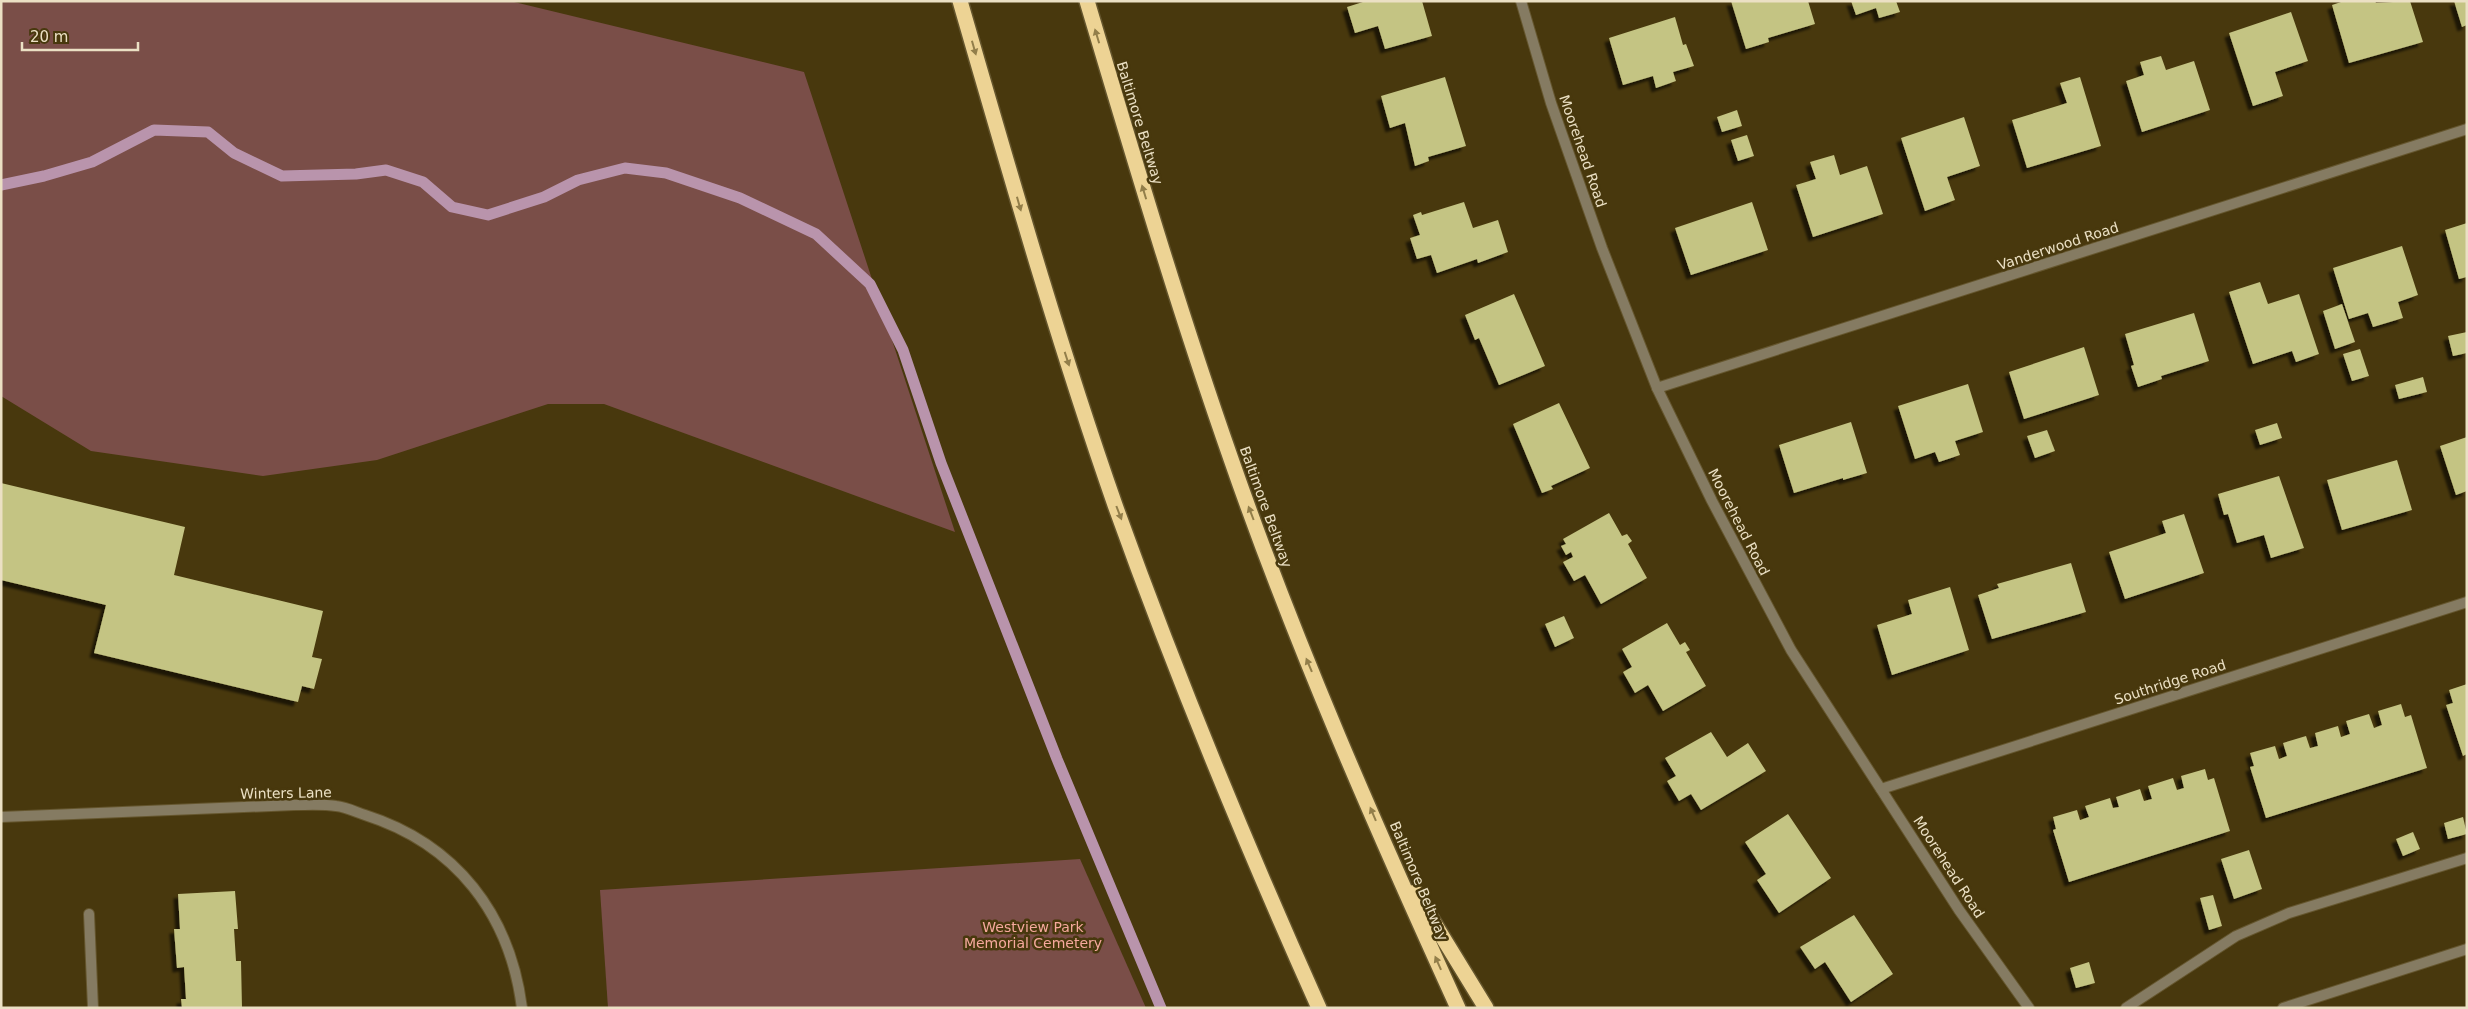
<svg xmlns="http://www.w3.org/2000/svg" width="2468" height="1009" viewBox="0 0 2468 1009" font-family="'DejaVu Sans',sans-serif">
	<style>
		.green { fill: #7a4e48 }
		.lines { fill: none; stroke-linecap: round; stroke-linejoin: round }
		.stream { stroke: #b994ac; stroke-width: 11 }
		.building { fill: #c4c483; filter: url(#shadow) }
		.service-casing { stroke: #65562e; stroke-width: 12 }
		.minor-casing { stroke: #65562e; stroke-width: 12 }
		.motorway-casing { stroke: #65562e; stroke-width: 18 }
		.service { stroke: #857b62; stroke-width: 10 }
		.minor { stroke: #857b62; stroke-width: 10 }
		.motorway { stroke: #edd394; stroke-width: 15 }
		.oneway { fill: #927e4a }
		.labels { text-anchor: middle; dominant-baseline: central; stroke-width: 5; stroke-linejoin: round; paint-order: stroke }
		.street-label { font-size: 14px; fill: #ebe0c4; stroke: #48380d }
		.park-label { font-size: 14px; fill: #f6a99e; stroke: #48380d }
	</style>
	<defs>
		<filter id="shadow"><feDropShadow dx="-4.5" dy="4.5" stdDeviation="1" flood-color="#0009"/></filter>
	</defs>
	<rect width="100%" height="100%" fill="#48380d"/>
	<g class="green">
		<polygon points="1,1 510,1 804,72 955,532 604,404 548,404 377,460 263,476 91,451 1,396"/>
		<polygon points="1080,859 1146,1008 608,1008 600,890"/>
	</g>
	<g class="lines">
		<polyline class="stream" points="1,185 44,176 92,162 154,130 208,132 234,153 282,176 356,174 386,170 423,182 452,207 488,215 544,197 578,180 625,168 666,173 740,198 816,234 870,284 903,350 941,463 1057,759 1161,1008"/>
	</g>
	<g class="building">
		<polygon points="1366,1 1422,1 1432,36 1385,49 1378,26 1355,33 1347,7"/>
		<polygon points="1731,1 1808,1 1815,24 1768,38 1769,42 1746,49"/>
		<polygon points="1851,1 1896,1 1900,12 1879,18 1876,8 1856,15"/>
		<polygon points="2344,1 2375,1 2376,3 2410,1 2423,42 2349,63 2332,5"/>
		<polygon points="2454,1 2467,1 2467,25 2462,27"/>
		<polygon points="2291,12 2308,61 2275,72 2283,96 2253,106 2229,33"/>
		<polygon points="1675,17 1683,45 1686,44 1694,66 1673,72 1676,81 1656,88 1653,76 1623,85 1609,38"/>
		<polygon points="2161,56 2166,70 2194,61 2210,110 2142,132 2126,81 2144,75 2140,62"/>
		<polygon points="1445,77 1466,146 1428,157 1429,161 1415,166 1405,123 1390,128 1381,96"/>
		<polygon points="2080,77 2101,146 2027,168 2012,120 2067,103 2060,83"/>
		<polygon points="1737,110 1742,126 1722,132 1717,117"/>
		<polygon points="1964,117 1980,166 1947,177 1955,200 1925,211 1901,138"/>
		<polygon points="1747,135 1754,156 1738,161 1731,140"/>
		<polygon points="1834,155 1840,175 1867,166 1883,214 1813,237 1796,185 1816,179 1810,162"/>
		<polygon points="1464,202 1473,228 1498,220 1508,252 1478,263 1477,259 1437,273 1431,255 1417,259 1410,238 1420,235 1413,215 1421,212 1422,215"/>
		<polygon points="1752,202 1768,250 1691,275 1675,228"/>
		<polygon points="2467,223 2467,277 2459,279 2445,230"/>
		<polygon points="2402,246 2418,295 2398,302 2403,318 2373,327 2368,313 2349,319 2333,268"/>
		<polygon points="2260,282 2268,304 2299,294 2319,354 2296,362 2292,351 2253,364 2229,292"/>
		<polygon points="1514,294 1545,366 1499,385 1479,338 1475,340 1465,315"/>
		<polygon points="2342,304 2355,342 2335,349 2323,311"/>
		<polygon points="2194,313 2209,361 2161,376 2162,379 2138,387 2131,366 2134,365 2125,334"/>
		<polygon points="2467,332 2467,353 2453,356 2448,336"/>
		<polygon points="2084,347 2099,395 2024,419 2009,372"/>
		<polygon points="2360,349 2369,376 2352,381 2343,354"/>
		<polygon points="2423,377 2427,392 2399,399 2395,385"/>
		<polygon points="1968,384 1983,432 1955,441 1960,455 1939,462 1935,452 1915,459 1898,406"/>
		<polygon points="1559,403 1590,468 1551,486 1553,489 1542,493 1513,424"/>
		<polygon points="1851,422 1867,473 1843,480 1843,478 1794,493 1779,445"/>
		<polygon points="2277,423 2282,438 2260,445 2255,430"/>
		<polygon points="2047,430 2055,451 2035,458 2027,436"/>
		<polygon points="2467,437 2467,491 2456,495 2440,446"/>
		<polygon points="2397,460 2412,510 2342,530 2327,480"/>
		<polygon points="2279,476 2304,548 2271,558 2264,535 2237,543 2228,514 2224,515 2218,494"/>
		<polygon points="1,483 185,527 174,575 323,611 312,657 322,659 314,689 302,686 298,702 94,653 106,605 1,580"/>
		<polygon points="1609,513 1622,536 1627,534 1632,541 1628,544 1647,578 1601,604 1585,575 1574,581 1563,562 1573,557 1571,552 1566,555 1561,546 1566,544 1563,539"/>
		<polygon points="2184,514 2204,573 2125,599 2109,552 2166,533 2162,521"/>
		<polygon points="2071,563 2086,612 1992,639 1978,595 1999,588 1997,584"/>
		<polygon points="1950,587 1969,650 1892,675 1877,625 1912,614 1908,600"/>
		<polygon points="1564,616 1574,638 1555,647 1545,624"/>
		<polygon points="1667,623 1680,645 1685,642 1690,650 1686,652 1706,686 1663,711 1648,685 1635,693 1623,672 1632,667 1622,649"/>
		<polygon points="2467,684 2467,754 2463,756 2446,705 2453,703 2449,690"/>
		<polygon points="2401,704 2405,717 2411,715 2427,768 2266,818 2250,767 2254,766 2250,753 2275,746 2279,759 2287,756 2283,743 2306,736 2310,748 2318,746 2315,733 2338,726 2341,737 2350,734 2346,721 2369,714 2374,728 2382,725 2378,711"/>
		<polygon points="1711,732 1727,757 1748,743 1766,771 1701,810 1691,794 1679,801 1667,781 1676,776 1665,758"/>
		<polygon points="2205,769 2208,780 2214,778 2230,831 2069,882 2053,830 2056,829 2053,817 2077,810 2080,820 2089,817 2085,806 2110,798 2113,808 2119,807 2116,797 2140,789 2144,801 2152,799 2148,786 2173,778 2177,790 2184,788 2181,776"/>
		<polygon points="1788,814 1831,878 1779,913 1757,880 1766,874 1745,842"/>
		<polygon points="2463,817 2467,834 2448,839 2444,823"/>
		<polygon points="2413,832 2420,849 2403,856 2396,839"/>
		<polygon points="2249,850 2262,889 2234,899 2221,859"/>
		<polygon points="235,891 238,929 234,929 236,961 241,961 242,1008 182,1008 181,999 186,999 184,967 177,968 174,929 180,929 178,894"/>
		<polygon points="2213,895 2222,926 2209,930 2200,898"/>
		<polygon points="1854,915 1893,974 1851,1002 1825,962 1815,969 1800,947"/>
		<polygon points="2089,962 2095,983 2076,988 2070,968"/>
	</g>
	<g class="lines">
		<g class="service-casing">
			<g id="service">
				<polyline points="2126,1008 2236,936 2289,913 2467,858"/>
				<polyline points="2283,1008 2467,949"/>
			</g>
		</g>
		<g class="minor-casing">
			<g id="minor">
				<polyline points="1521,1 1551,103 1602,248 1657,388 1712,501 1791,650 1959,910 2029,1008"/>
				<polyline points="1657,388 2467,129"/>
				<polyline points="1881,789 2467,602"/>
				<path d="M 1,817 L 294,805 C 308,805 323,804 336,806 C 346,807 356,812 365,815 C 456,844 510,914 522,1008"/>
				<polyline points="89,914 93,1008"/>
			</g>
		</g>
		<g class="motorway-casing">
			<g id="motorway">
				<path d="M 960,1 C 1009,170 1057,339 1115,505 C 1176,675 1245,843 1319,1008"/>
				<path d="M 1087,1 C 1133,155 1178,308 1231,459 C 1296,646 1376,828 1458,1008"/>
				<polyline points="1415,892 1486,1008"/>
			</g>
		</g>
		<use href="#service" class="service"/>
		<use href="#minor" class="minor"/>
		<use href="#motorway" class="motorway"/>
	</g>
	<defs><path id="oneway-solid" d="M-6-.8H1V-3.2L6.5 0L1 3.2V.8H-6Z" transform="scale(1.25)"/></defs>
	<g class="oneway">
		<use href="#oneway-solid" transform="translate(1097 36) rotate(-107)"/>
		<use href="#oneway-solid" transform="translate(974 48) rotate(74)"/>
		<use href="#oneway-solid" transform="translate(1144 192) rotate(-107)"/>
		<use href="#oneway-solid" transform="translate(1019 204) rotate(74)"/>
		<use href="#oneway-solid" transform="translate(1067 359) rotate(72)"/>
		<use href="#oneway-solid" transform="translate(1119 513) rotate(69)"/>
		<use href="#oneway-solid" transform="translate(1251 513) rotate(-111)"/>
		<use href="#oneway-solid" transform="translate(1309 665) rotate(-113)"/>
		<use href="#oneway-solid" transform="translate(1373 814) rotate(-113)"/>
		<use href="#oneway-solid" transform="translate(1438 963) rotate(-114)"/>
	</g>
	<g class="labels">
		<g class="street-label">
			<text transform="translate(1140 123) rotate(73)">Baltimore Beltway</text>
			<text transform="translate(1583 151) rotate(71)">Moorehead Road</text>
			<text transform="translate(2058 246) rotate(-18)">Vanderwood Road</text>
			<text transform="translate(1266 507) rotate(70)">Baltimore Beltway</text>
			<text transform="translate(1739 522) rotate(63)">Moorehead Road</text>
			<text transform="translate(2170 682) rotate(-18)">Southridge Road</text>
			<text transform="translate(286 793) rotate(-1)">Winters Lane</text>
			<text transform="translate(1949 867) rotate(57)">Moorehead Road</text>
			<text transform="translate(1419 881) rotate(67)">Baltimore Beltway</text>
		</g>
		<g class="park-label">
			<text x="1033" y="927">Westview Park<tspan x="1033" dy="16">Memorial Cemetery</tspan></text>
		</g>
	</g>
	<rect width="2468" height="1009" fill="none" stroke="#ebe0c4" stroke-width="5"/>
	<path d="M22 42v8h116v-8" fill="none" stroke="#ebe0c4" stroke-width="2.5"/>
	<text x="30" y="42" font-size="15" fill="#ebe0c4" stroke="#48380d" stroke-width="4" paint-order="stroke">20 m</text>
</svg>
